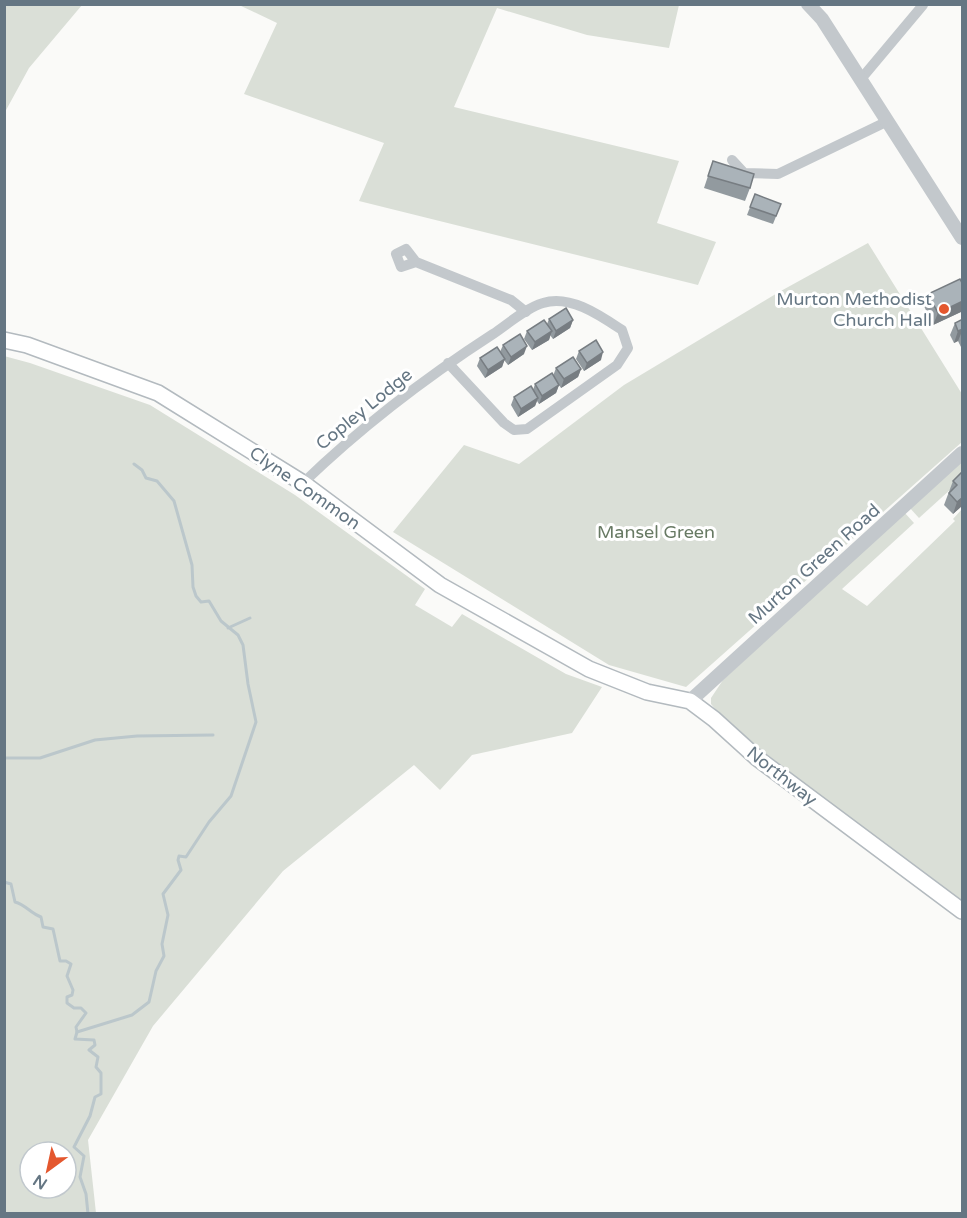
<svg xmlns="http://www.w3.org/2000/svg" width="967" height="1218" viewBox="0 0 967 1218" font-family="'Varela Round',sans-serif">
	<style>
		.green { fill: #dadfd7; fill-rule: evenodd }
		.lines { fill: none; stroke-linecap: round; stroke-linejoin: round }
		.stream { stroke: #bbc7cb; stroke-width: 3 }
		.secondary-casing { stroke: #b3babf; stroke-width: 18 }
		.minor { stroke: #c3c8cc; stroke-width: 10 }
		.tertiary { stroke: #c3c8cc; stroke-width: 14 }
		.secondary { stroke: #fff; stroke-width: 15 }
		.wall { fill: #929a9f }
		.shaded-wall { fill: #777d82 }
		.building { fill: #aab3b9; stroke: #777d82; stroke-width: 1.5 }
		.poi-dot { fill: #e4572e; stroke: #fff; stroke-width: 2 }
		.labels { text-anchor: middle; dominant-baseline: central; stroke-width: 6; stroke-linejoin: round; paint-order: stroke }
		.poi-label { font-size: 18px; fill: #657683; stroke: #fff; text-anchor: end }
		.street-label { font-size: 18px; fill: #657683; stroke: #fff }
		.park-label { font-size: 18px; fill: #687a64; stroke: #fff }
	</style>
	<rect width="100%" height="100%" fill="#fafaf8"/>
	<g class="green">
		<polygon points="5,4 82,5 29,68 5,112"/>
		<polygon points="239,5 679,5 669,48 587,35 497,8 454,107 679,161 657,223 716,242 698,285 359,201 384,143 244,94 277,23"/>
		<polygon points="868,243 962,394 962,442 686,687 609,665 393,532 464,445 519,464 624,385 779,292"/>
		<path d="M 4,356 L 30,363 L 150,405 L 295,495 L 425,589 L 415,605 L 452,627 L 462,614 L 566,674 L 602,687 L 572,733 L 472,755 L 440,790 L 414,765 L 283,871 L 153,1026 L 88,1140 L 96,1213 L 5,1213 ZM 30,1152 L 66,1152 L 66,1188 L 30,1188 Z"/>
		<polygon points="962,458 962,479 919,518 909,507"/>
		<polygon points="962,509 962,905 757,747 717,711 711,704 711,698 723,680 904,512 914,523 842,589 867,606 955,521 953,519"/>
	</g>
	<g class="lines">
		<g class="stream">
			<polyline points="228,628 250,618"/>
			<polyline points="4,758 40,758 95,740 137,736 213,735"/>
			<path d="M 4,882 L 11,884 L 15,902 C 26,905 30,913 41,917 L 43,927 L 53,929 L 60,961 L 66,961 L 71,964 L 67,976 L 73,990 L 72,995 L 67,997 L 67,1003 L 74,1008 L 81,1008 L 86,1013 L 76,1027 L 77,1032 L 75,1039 L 94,1040 L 95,1045 L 89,1050 L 98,1057 L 96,1067 L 101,1073 L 101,1094 L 95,1097 L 90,1116 L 74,1147 L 84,1156 L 80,1177 L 86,1194 L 88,1214"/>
			<polyline points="77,1032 132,1015 149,1002 156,971 164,956 162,944 168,915 163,894 181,870 178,860 179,856 186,857 209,822 231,796 256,722 248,684 243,645 238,635 221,621 209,601 201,602 196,596 193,587 192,565 174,501 157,481 146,478 142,470 134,464"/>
		</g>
		<g class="secondary-casing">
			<polyline id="secondary" points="4,340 27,345 158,393 303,483 440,585 589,669 647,692 690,701 714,719 757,758 962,911"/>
		</g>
		<g class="minor">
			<polyline points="861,79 923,5"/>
			<polyline points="732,160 744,173 778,174 888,121"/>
			<polyline points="416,262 406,249 396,254 401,267 416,262 511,300 526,312"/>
			<path d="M 303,483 C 361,427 425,378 493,334 C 508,324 526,308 543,303 C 570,294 601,316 622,330 L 628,348 L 617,365 L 527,429 L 514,430 L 504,423 L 448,363"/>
		</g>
		<g class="tertiary">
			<polyline points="808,4 822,19 962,238"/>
			<polyline points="690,701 962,453"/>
		</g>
		<use href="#secondary" class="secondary"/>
	</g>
	<g class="wall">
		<polygon points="713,161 750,188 745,201 704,188"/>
		<polygon points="755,194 781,204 773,224 747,215"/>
		<polygon points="963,285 963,311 933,325 924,306 928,294"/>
		<polygon points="549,319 573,320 570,328 553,339 550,335 549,340 532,350 524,339 527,331 547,324"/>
		<polygon points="963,319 963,351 958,341 954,343 950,335 955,323"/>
		<polygon points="503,345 524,354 508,365 504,360 502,367 485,378 477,366 480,358 500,352"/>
		<polygon points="579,351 601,360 584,371 576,359"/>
		<polygon points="556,368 581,369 578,377 561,388 559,385 556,393 539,404 537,401 535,406 518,417 511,405 514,397 533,390 535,384 553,376"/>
		<polygon points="963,474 963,505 953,514 944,505 953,481"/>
	</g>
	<g class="shaded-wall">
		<polygon points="963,301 963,311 933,325 938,313"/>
		<polygon points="573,320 570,328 553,339 556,331"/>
		<polygon points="963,329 958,341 954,343 958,331"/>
		<polygon points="552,331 549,340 532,350 535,342"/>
		<polygon points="527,346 524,354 508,365 511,357"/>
		<polygon points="603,352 601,360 584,371 587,363"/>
		<polygon points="505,359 502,367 485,378 488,370"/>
		<polygon points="581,369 578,377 561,388 564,379"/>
		<polygon points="559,385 556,393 539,404 542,396"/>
		<polygon points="538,398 535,406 518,417 521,409"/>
		<polygon points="963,497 963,505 953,514 957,502"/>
	</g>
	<g class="building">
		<polygon points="713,161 754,174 750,188 708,176"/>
		<polygon points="755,194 781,204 776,216 750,207"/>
		<polygon points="960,279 963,285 963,301 938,313 928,294"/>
		<polygon points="566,308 573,320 556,331 549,319"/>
		<polygon points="963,319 963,329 958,331 955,323"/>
		<polygon points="544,320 552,331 535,342 527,331"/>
		<polygon points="520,334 527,346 511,357 503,345"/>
		<polygon points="596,340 603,352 587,363 579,351"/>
		<polygon points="497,347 505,359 488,370 480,358"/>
		<polygon points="573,357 581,369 564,379 556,368"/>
		<polygon points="552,373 559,385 542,396 535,384"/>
		<polygon points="531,386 538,398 521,409 514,397"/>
		<polygon points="961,473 963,474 963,497 957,502 949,493 957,485 953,481"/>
	</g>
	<circle class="poi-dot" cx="944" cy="309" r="6"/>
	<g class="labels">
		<g class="poi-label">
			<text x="932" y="299">Murton Methodist<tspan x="932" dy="21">Church Hall</tspan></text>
		</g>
		<g class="street-label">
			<text transform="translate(364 409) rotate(-39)">Copley Lodge</text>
			<text transform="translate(305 488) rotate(35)">Clyne Common</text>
			<text transform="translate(814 564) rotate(-42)">Murton Green Road</text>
			<text transform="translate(782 776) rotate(38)">Northway</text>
		</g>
		<g class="park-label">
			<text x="656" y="532">Mansel Green</text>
		</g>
	</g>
	<rect width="967" height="1218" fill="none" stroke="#657683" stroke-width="12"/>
	<g transform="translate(48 1170) rotate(213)"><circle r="28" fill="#ffffff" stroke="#c1c8cd" stroke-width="1.5"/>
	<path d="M0-4.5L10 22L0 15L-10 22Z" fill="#e4572e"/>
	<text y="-9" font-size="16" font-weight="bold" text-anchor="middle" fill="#657683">N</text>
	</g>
</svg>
